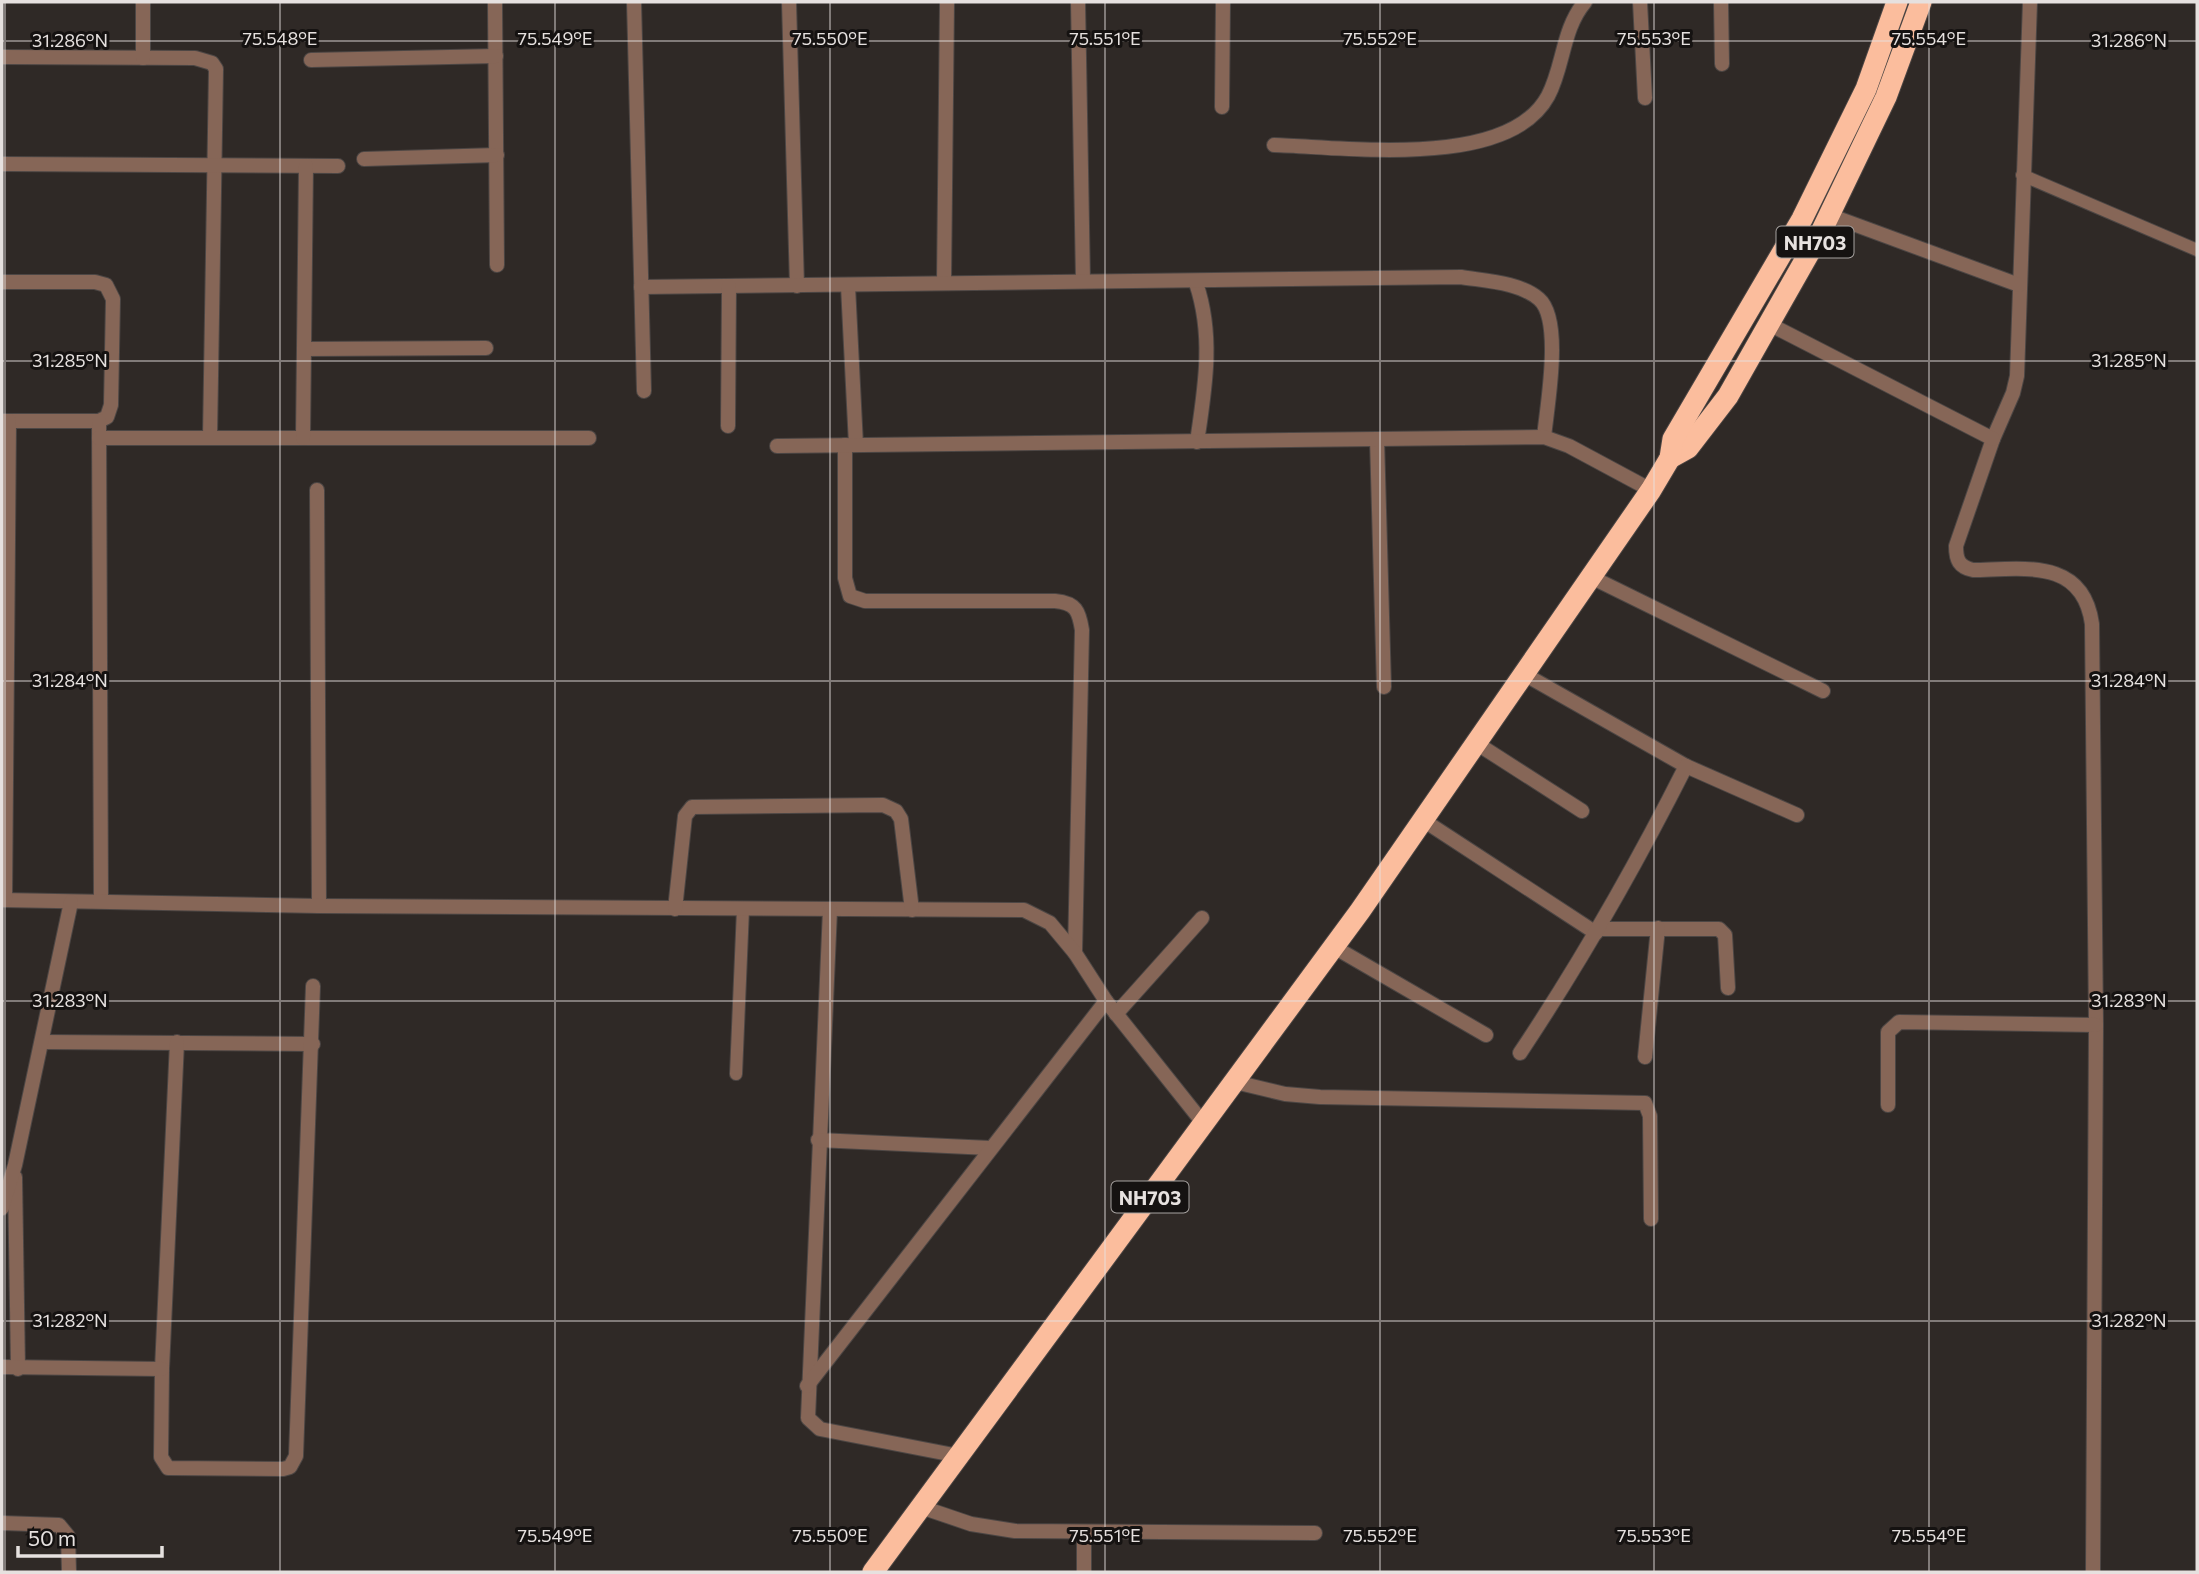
<svg xmlns="http://www.w3.org/2000/svg" width="2199" height="1574" viewBox="0 0 2199 1574" font-family="Commissioner,sans-serif">
	<style>
		.lines { fill: none; stroke-linecap: round; stroke-linejoin: round }
		.lane-casing { stroke: #4c4644; stroke-width: 14 }
		.street-casing { stroke: #4c4644; stroke-width: 16 }
		.highway-casing { stroke: #4c4644; stroke-width: 23 }
		.lane { stroke: #866657; stroke-width: 12 }
		.street { stroke: #866657; stroke-width: 14 }
		.highway { stroke: #fbbd9d; stroke-width: 21 }
		.ticks { fill: none; stroke: #e6e1df; stroke-width: 2; stroke-opacity: 0.45 }
		.labels { text-anchor: middle; dominant-baseline: central; stroke-width: 6; stroke-linejoin: round; paint-order: stroke }
		.shield { fill: #151211; stroke: #a7a3a1; stroke-width: 2 }
		.shield-label { font-size: 19px; font-weight: bold; fill: #e6e1df }
		.ticks-label { font-size: 18px; text-anchor: middle; fill: #e6e1df; stroke: #151211; stroke-width: 6; stroke-linejoin: round; paint-order: stroke }
	</style>
	<rect width="100%" height="100%" fill="#2f2926"/>
	<g class="lines">
		<g class="lane-casing">
			<g id="lane">
				<polyline points="2022,175 2197,250"/>
				<polyline points="736,1074 743,909"/>
			</g>
		</g>
		<g class="street-casing">
			<g id="street">
				<polyline points="495,2 497,265"/>
				<polyline points="634,2 644,391"/>
				<polyline points="789,2 797,286"/>
				<polyline points="1078,2 1083,281"/>
				<polyline points="1640,2 1645,98"/>
				<polyline points="1721,2 1722,64"/>
				<path d="M 2030,2 L 2017,376 L 2013,393 L 1993,439 L 1956,546 C 1956,560 1959,567 1973,570 C 2024,569 2083,558 2092,624 L 2096,1025 L 2093,1572"/>
				<polyline points="2,57 195,58 212,63 216,69 210,438"/>
				<polyline points="143,58 143,2"/>
				<polyline points="311,60 496,56"/>
				<polyline points="1222,107 1223,2"/>
				<path d="M 1274,145 C 1346,147 1508,170 1548,96 C 1564,66 1562,29 1585,2"/>
				<polyline points="364,159 497,155"/>
				<polyline points="2,164 338,166"/>
				<polyline points="1829,215 2019,285"/>
				<polyline points="2,282 95,282 106,285 113,299 111,405 107,417 99,421 2,421"/>
				<polyline points="944,283 947,2"/>
				<path d="M 1196,283 C 1214,336 1205,388 1197,442"/>
				<polyline points="848,286 856,445"/>
				<path d="M 641,287 L 1461,277 C 1485,281 1519,282 1539,299 C 1563,320 1547,406 1544,437"/>
				<polyline points="1769,324 1993,439"/>
				<polyline points="304,349 486,348"/>
				<polyline points="99,421 101,901"/>
				<polyline points="728,426 729,286"/>
				<polyline points="99,438 589,438"/>
				<polyline points="303,438 306,166"/>
				<polyline points="1377,439 1384,687"/>
				<path d="M 845,445 L 845,578 L 850,596 L 865,601 L 1055,601 C 1076,603 1079,611 1082,630 L 1075,953"/>
				<polyline points="777,446 1544,437 1569,446 1651,490"/>
				<polyline points="317,490 319,906"/>
				<polyline points="1591,577 1823,691"/>
				<polyline points="1524,674 1686,766 1797,815"/>
				<polyline points="1476,743 1582,811"/>
				<polyline points="1423,820 1596,933"/>
				<polyline points="2,900 319,906 1024,910 1050,923 1075,953 1106,1001 1204,1124"/>
				<polyline points="5,900 9,421"/>
				<polyline points="675,909 685,816 692,807 883,805 896,811 901,819 912,910"/>
				<polyline points="830,910 808,1418 820,1429 959,1456"/>
				<polyline points="1599,929 1719,929 1725,935 1728,988"/>
				<polyline points="1334,947 1486,1035"/>
				<polyline points="1116,1014 1202,918"/>
				<polyline points="43,1042 313,1044"/>
				<polyline points="177,1042 162,1369 161,1457 168,1468 283,1469 290,1467 296,1456 313,986"/>
				<path d="M 1520,1053 C 1582,960 1636,865 1686,766"/>
				<polyline points="1645,1057 1658,928"/>
				<polyline points="1235,1082 1285,1094 1320,1097 1645,1103 1650,1116 1651,1219"/>
				<polyline points="1888,1105 1888,1032 1899,1022 2096,1025"/>
				<polyline points="818,1140 990,1148"/>
				<polyline points="15,1177 18,1369"/>
				<polyline points="2,1208 15,1165 71,902"/>
				<polyline points="2,1367 162,1369"/>
				<polyline points="807,1386 1106,1001"/>
				<polyline points="921,1507 971,1524 1015,1531 1315,1533"/>
				<polyline points="2,1523 59,1525 68,1536 69,1572"/>
				<polyline points="1084,1532 1084,1572"/>
			</g>
		</g>
		<g class="highway-casing">
			<g id="highway">
				<polyline points="1670,458 1688,448 1728,396 1821,232 1886,97 1921,2"/>
				<polyline points="873,1572 1360,911 1651,490 1670,458 1673,439 1802,219 1866,89 1897,2"/>
			</g>
		</g>
		<use href="#lane" class="lane"/>
		<use href="#street" class="street"/>
		<use href="#highway" class="highway"/>
	</g>
	<path class="ticks" d="M 5,2 L 5,1572M 280,2 L 280,1572M 555,2 L 555,1572M 830,2 L 830,1572M 1105,2 L 1105,1572M 1380,2 L 1380,1572M 1654,2 L 1654,1572M 1929,2 L 1929,1572M 2,41 L 2197,41M 2,361 L 2197,361M 2,681 L 2197,681M 2,1001 L 2197,1001M 2,1321 L 2197,1321"/>
	<g class="labels">
		<g class="shield">
			<rect x="1776.5" y="226.5" width="77" height="31" rx="5"/>
			<rect x="1111.5" y="1181.5" width="77" height="31" rx="5"/>
		</g>
		<g class="shield-label">
			<text x="1815" y="242">NH703</text>
			<text x="1150" y="1197">NH703</text>
		</g>
	</g>
	<g class="ticks-label">
		<text x="280" y="45">75.548°E</text>
		<text x="555" y="45">75.549°E</text>
		<text x="830" y="45">75.550°E</text>
		<text x="1105" y="45">75.551°E</text>
		<text x="1380" y="45">75.552°E</text>
		<text x="1654" y="45">75.553°E</text>
		<text x="1929" y="45">75.554°E</text>
		<text x="70" y="47">31.286°N</text>
		<text x="2129" y="47">31.286°N</text>
		<text x="70" y="367">31.285°N</text>
		<text x="2129" y="367">31.285°N</text>
		<text x="70" y="687">31.284°N</text>
		<text x="2129" y="687">31.284°N</text>
		<text x="70" y="1007">31.283°N</text>
		<text x="2129" y="1007">31.283°N</text>
		<text x="70" y="1327">31.282°N</text>
		<text x="2129" y="1327">31.282°N</text>
		<text x="555" y="1542">75.549°E</text>
		<text x="830" y="1542">75.550°E</text>
		<text x="1105" y="1542">75.551°E</text>
		<text x="1380" y="1542">75.552°E</text>
		<text x="1654" y="1542">75.553°E</text>
		<text x="1929" y="1542">75.554°E</text>
	</g>
	<rect width="2199" height="1574" fill="none" stroke="#e6e1df" stroke-width="7"/>
	<path d="M18 1546v10h144v-10" fill="none" stroke="#e6e1df" stroke-width="3.5"/>
	<text x="28" y="1546" font-size="21" fill="#e6e1df" stroke="#151211" stroke-width="5" paint-order="stroke">50 m</text>
</svg>
